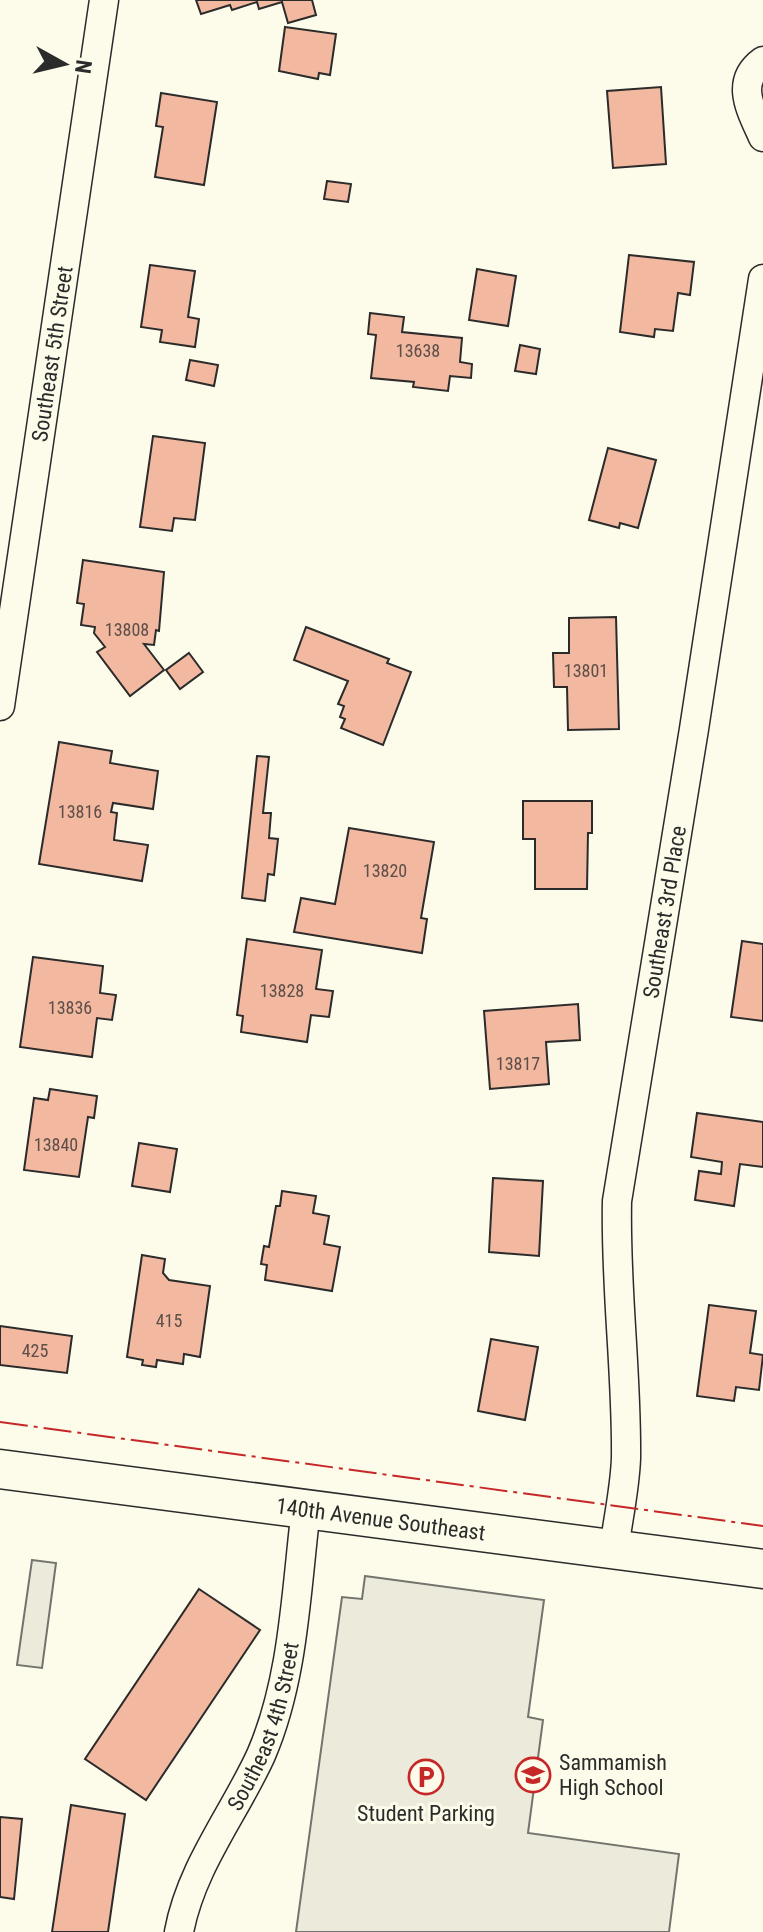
<svg xmlns="http://www.w3.org/2000/svg" width="763" height="1932" viewBox="0 0 763 1932" font-family="'Roboto Condensed',sans-serif">
	<style>
		.parking { fill: #eceadb; stroke: #74746e; stroke-width: 2 }
		.building { fill: #f2b8a0; stroke: #2b2b2b; stroke-width: 2 }
		.lines { fill: none; stroke-linecap: round; stroke-linejoin: round }
		.street-casing { stroke: #2b2b2b; stroke-width: 31 }
		.secondary-casing { stroke: #2b2b2b; stroke-width: 41 }
		.street { stroke: #fdfbea; stroke-width: 28 }
		.secondary { stroke: #fdfbea; stroke-width: 38 }
		.power { stroke: #c62828; stroke-width: 2; stroke-dasharray: 28 6 4 6; stroke-linecap: butt }
		.labels { text-anchor: middle; dominant-baseline: central; stroke-width: 6; stroke-linejoin: round; paint-order: stroke }
		.number-label { font-size: 18px; fill: #5d4e48 }
		.street-label { font-size: 22px; fill: #2b2b2b; stroke: #fdfbea }
		.poi-label { font-size: 22px; fill: #2b2b2b; stroke: #fdfbea; text-anchor: start }
	</style>
	<rect width="100%" height="100%" fill="#fdfbea"/>
	<g class="parking">
		<polygon points="32,1560 56,1563 42,1668 17,1665"/>
		<polygon points="365,1576 544,1600 528,1717 543,1720 528,1833 679,1854 669,1932 296,1932 342,1597 362,1599"/>
	</g>
	<g class="building">
		<polygon points="196,0 312,0 316,15 288,23 282,2 259,9 257,2 232,10 230,5 201,14"/>
		<polygon points="285,27 336,34 330,75 319,73 318,79 279,71"/>
		<polygon points="661,87 666,164 613,168 607,91"/>
		<polygon points="161,93 217,102 204,185 155,177 163,127 156,126"/>
		<polygon points="327,181 351,184 348,202 324,199"/>
		<polygon points="629,255 694,262 690,295 678,293 673,331 655,329 654,337 620,332"/>
		<polygon points="150,265 195,271 188,317 199,319 195,347 160,342 162,330 141,327"/>
		<polygon points="477,269 516,276 508,326 469,320"/>
		<polygon points="370,313 404,317 402,332 462,338 460,362 472,364 471,378 450,376 448,391 413,387 414,382 371,378 376,335 368,334"/>
		<polygon points="520,345 540,349 536,374 515,371"/>
		<polygon points="190,360 218,365 214,386 186,380"/>
		<polygon points="153,436 205,443 195,520 174,518 172,531 140,527"/>
		<polygon points="608,448 656,460 638,528 620,523 619,528 589,520"/>
		<polygon points="83,560 164,572 159,631 156,630 154,645 144,644 164,670 130,696 97,652 105,647 94,633 95,627 81,625 84,604 77,603"/>
		<polygon points="616,617 619,729 568,730 567,687 554,687 553,653 569,653 569,618"/>
		<polygon points="306,627 389,659 387,663 411,672 383,745 341,728 345,719 340,717 344,706 338,704 348,681 294,660"/>
		<polygon points="189,653 203,672 180,689 166,670"/>
		<polygon points="59,742 112,751 110,763 158,771 153,809 113,803 111,812 117,813 114,840 148,845 142,881 39,864"/>
		<polygon points="257,756 269,757 263,813 271,813 269,838 278,839 274,875 268,874 265,901 242,898"/>
		<polygon points="523,801 592,801 592,833 588,833 587,889 535,889 535,839 523,839"/>
		<polygon points="349,828 434,842 421,918 427,919 422,953 294,932 301,898 335,904"/>
		<polygon points="247,939 322,950 316,989 333,991 329,1017 311,1015 307,1042 241,1032 243,1016 237,1015"/>
		<polygon points="742,941 763,944 763,1021 731,1017"/>
		<polygon points="33,957 103,966 100,993 116,995 112,1020 97,1018 92,1057 20,1047"/>
		<polygon points="578,1004 580,1040 546,1042 549,1084 490,1089 484,1011"/>
		<polygon points="50,1089 97,1096 94,1118 88,1117 79,1177 24,1170 34,1098 48,1100"/>
		<polygon points="697,1113 763,1122 763,1167 740,1164 734,1206 695,1200 699,1171 721,1174 722,1162 691,1157"/>
		<polygon points="139,1143 177,1149 170,1192 132,1186"/>
		<polygon points="493,1178 543,1181 539,1256 489,1252"/>
		<polygon points="282,1191 316,1196 313,1213 329,1216 324,1244 340,1247 332,1291 265,1280 267,1265 261,1264 264,1246 269,1247 276,1206 280,1206"/>
		<polygon points="142,1255 165,1259 163,1273 169,1280 210,1286 200,1357 184,1354 183,1364 157,1360 156,1367 142,1365 143,1360 127,1357"/>
		<polygon points="709,1305 756,1311 750,1353 763,1355 759,1390 736,1387 734,1401 697,1396"/>
		<polygon points="0,1326 72,1336 67,1373 0,1365"/>
		<polygon points="491,1339 538,1347 525,1420 478,1411"/>
		<polygon points="199,1589 260,1630 146,1800 85,1759"/>
		<polygon points="71,1805 125,1814 108,1932 52,1932"/>
		<polygon points="0,1817 22,1819 14,1899 0,1897"/>
	</g>
	<g class="lines">
		<g class="street-casing">
			<g id="street">
				<path d="M 763,61 C 734,82 751,110 763,137"/>
				<path id="s1" d="M 0,706 L 104,0"/>
				<path id="s2" d="M 614,1549 C 618,1519 625,1488 626,1458 C 627,1372 615,1287 617,1201 L 694,729 L 763,279"/>
				<path id="s3" d="M 179,1932 C 191,1867 234,1814 261,1755 C 294,1679 296,1590 306,1509"/>
			</g>
		</g>
		<g class="secondary-casing">
			<g id="secondary">
				<path id="s4" d="M 0,1469 L 763,1569"/>
			</g>
		</g>
		<use href="#street" class="street"/>
		<use href="#secondary" class="secondary"/>
		<polyline class="power" points="0,1422 763,1526"/>
	</g>
	<defs>
		<g id="school-ring" transform="scale(1.8)"><circle r="9.5" fill="#fdfbea" stroke="#c62828" stroke-width="1.5"/><path d="M0-5L7-2L0 1L-7-2ZM-4 1L0 2.5L4 1V4Q0 6-4 4Z" fill="#c62828"/></g>
		<g id="parking-ring" transform="scale(1.8)"><circle r="9.5" fill="#fdfbea" stroke="#c62828" stroke-width="1.5"/><path d="M-3.5-5.5H1a3.5 3.5 0 0 1 0 7H-1V5.5H-3.5ZM-1-3.4V-.6H.8a1.4 1.4 0 0 0 0-2.8Z" fill="#c62828"/></g>
	</defs>
	<g fill-rule="evenodd">
		<use href="#school-ring" x="533" y="1775"/>
		<use href="#parking-ring" x="426" y="1777"/>
	</g>
	<g class="labels">
		<g class="number-label">
			<text x="418" y="350">13638</text>
			<text x="127" y="629">13808</text>
			<text x="586" y="670">13801</text>
			<text x="80" y="811">13816</text>
			<text x="385" y="870">13820</text>
			<text x="282" y="990">13828</text>
			<text x="70" y="1007">13836</text>
			<text x="518" y="1063">13817</text>
			<text x="56" y="1144">13840</text>
			<text x="169" y="1320">415</text>
			<text x="35" y="1350">425</text>
		</g>
		<g class="street-label">
			<text stroke="none"><textPath href="#s1" startOffset="356">Southeast 5th Street</textPath></text>
			<text stroke="none"><textPath href="#s2" startOffset="642">Southeast 3rd Place</textPath></text>
			<text stroke="none"><textPath href="#s4" startOffset="384">140th Avenue Southeast</textPath></text>
			<text stroke="none"><textPath href="#s3" startOffset="224">Southeast 4th Street</textPath></text>
		</g>
		<g class="poi-label">
			<text x="559" y="1762">Sammamish<tspan x="559" dy="25">High School</tspan></text>
			<text x="426" y="1813" text-anchor="middle">Student Parking</text>
		</g>
	</g>
	<g transform="translate(64 64) rotate(98)" stroke="#fdfbea" stroke-width="6" paint-order="stroke">
	<path d="M0-6L14 30L0 20L-14 30Z" fill="#2b2b2b"/>
	<text y="-12" font-size="22" font-weight="bold" text-anchor="middle" fill="#2b2b2b">N</text>
	</g>
</svg>
